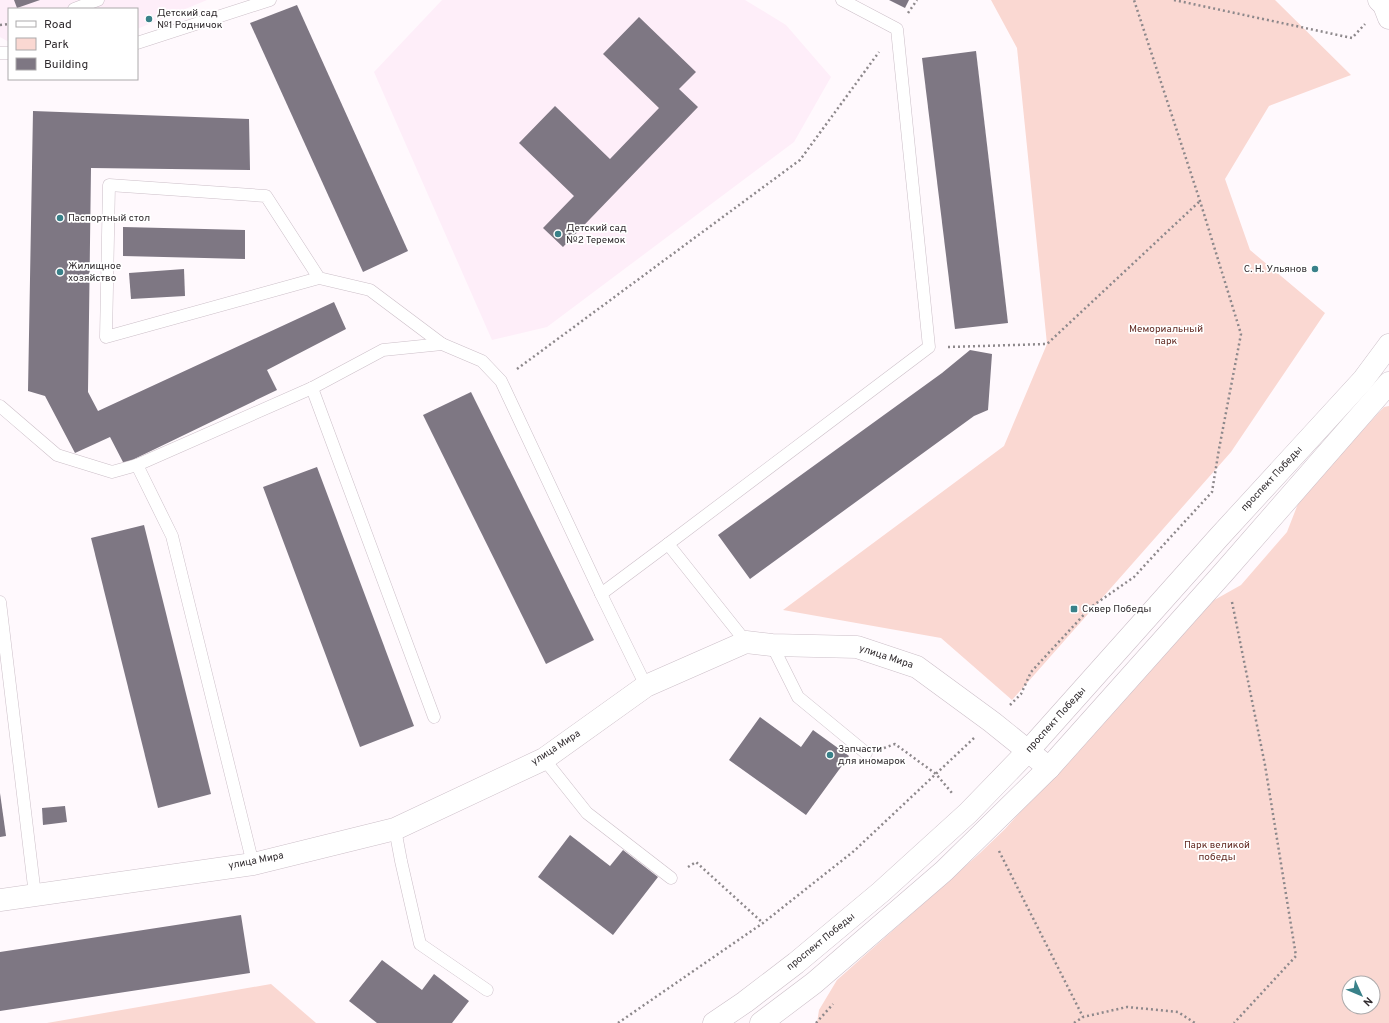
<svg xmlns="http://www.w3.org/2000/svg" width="1389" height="1023" viewBox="0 0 1389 1023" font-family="Overpass,sans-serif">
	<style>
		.built { fill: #feeef9 }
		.green { fill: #fad8d2; fill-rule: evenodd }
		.building { fill: #7e7783 }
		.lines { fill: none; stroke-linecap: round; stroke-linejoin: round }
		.lane-casing { stroke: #ccbfc8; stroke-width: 13 }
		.street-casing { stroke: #ccbfc8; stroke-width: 23 }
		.secondary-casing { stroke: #ccbfc8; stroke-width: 23 }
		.path { stroke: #8d888b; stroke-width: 2.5; stroke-dasharray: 2 3; stroke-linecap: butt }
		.lane { stroke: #fff; stroke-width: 12 }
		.street { stroke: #fff; stroke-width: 22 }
		.secondary { stroke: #fff; stroke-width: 22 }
		.poi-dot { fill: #398189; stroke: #fff; stroke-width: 1.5 }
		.labels { text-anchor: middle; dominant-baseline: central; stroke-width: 3.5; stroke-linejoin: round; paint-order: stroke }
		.poi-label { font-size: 10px; fill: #302b2e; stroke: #fff; text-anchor: start }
		.park-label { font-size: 10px; fill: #632b23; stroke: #fff }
		.street-label { font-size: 10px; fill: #302b2e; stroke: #fff }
	</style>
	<rect width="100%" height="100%" fill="#fff9fd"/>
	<g class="built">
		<polygon points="0,0 207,0 137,29 137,9 9,9 9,42 0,37"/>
		<polygon points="442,0 745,0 786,25 831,77 794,142 547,327 492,340 374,72"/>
	</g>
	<g class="green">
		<polygon points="991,0 1275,0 1351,75 1269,106 1225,179 1250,250 1325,313 1231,452 1012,700 941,638 783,610 1004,446 1047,344 1017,48"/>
		<path d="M 1389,406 L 1389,1023 L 817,1023 L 819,1010 L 837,980 L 980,853 L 1005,829 L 1209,603 L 1241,585 L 1287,532 L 1301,496 L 1384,407 ZM 1349,983 L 1373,983 L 1373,1007 L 1349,1007 Z"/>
		<polygon points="271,984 316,1023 47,1023"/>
	</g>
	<g class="building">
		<polygon points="14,0 40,0 17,8"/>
		<polygon points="889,0 909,0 905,8"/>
		<polygon points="297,5 408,251 363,272 250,23"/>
		<polygon points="639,17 696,72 679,89 698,107 563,247 543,228 574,196 519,143 555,106 610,159 659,108 603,54"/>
		<polygon points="976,51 1008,323 955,329 922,58"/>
		<polygon points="33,111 249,119 250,170 91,168 88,392 98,411 334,302 346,329 267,370 277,390 124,464 110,437 75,453 45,396 28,391"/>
		<polygon points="123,227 245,230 245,259 123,256"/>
		<polygon points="184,269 185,296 131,299 129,273"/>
		<polygon points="970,350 992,354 988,410 974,416 750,579 718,535 942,373"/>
		<polygon points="471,392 594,640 546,664 423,415"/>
		<polygon points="317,467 414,726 360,747 263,487"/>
		<polygon points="144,525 211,794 158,808 91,538"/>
		<polygon points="760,717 801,747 813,730 849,756 806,815 729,760"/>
		<polygon points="0,793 6,836 0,837"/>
		<polygon points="65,806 67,822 43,825 42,808"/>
		<polygon points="570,835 610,866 623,850 658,877 613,935 538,877"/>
		<polygon points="241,915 250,973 0,1011 0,952"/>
		<polygon points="382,960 422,990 434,974 469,1001 452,1023 377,1023 349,1001"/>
	</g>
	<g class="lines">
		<g class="lane-casing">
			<g id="lane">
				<polyline points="74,9 98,0"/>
				<polyline points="137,43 270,0"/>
				<polyline points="0,53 9,53"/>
				<polyline points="319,278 106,337 109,185 266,196 319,278 370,290 442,344"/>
				<polyline points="312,388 434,717"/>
				<polyline points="0,406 57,455 112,472 137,465 312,388 383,350 442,344 482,361 501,381 601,594 668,544"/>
				<polyline points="137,465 172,536 253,864"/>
				<polyline points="601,594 646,686"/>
				<polyline points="0,602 35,895"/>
				<polyline points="746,642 668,544 929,347 897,29 842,0"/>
				<polyline points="772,645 798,697 866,753"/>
				<polyline points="544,759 587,813 671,878"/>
				<polyline points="395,829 401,861 420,944 487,990"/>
			</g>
		</g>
		<g class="street-casing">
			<polyline id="street" points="0,900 253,864 395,829 544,759 646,686 746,642 772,645 857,647 917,667 992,722 1049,768"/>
		</g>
		<g class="secondary-casing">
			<g id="secondary">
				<polyline points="1379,0 1384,5 1389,18"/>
				<polyline points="714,1023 745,1002 796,963 881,892 968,813 1028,751 1219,537 1363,380 1389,345"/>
				<polyline points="761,1023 814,983 944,871 1049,768 1224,572 1389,383"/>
			</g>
		</g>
		<g class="path">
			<polyline points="1174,0 1352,38 1365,24"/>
			<polyline points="908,13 917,0"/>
			<polyline points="0,25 9,24"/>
			<polyline points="948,347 1047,344 1200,201"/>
			<polyline points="517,369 800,160 879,52"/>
			<polyline points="1232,602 1265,765 1296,956 1234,1023"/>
			<polyline points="1010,705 1021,694 1031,672 1091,607 1134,577 1212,492 1219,449 1241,334 1200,201 1134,0"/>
			<polyline points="884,748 895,744 936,774 952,793"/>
			<polyline points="999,851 1083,1017"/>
			<polyline points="688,867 696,862 763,923"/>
			<polyline points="618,1023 763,923 854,851 974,738"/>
			<polyline points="816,1023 833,1004"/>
			<polyline points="1074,1023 1083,1017 1127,1007 1178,1012 1195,1023"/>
		</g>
		<use href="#lane" class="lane"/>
		<use href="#street" class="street"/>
		<use href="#secondary" class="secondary"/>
	</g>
	<g class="poi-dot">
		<circle cx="149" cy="19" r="4"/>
		<circle cx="60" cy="218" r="4"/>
		<circle cx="558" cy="234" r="4"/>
		<circle cx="1315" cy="269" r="4"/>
		<circle cx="60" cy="272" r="4"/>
		<rect x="1070" y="605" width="8" height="8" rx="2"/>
		<circle cx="830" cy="755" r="4"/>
	</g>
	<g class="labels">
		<g class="poi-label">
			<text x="157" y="13">Детский сад<tspan x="157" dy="12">№1 Родничок</tspan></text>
			<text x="68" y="218">Паспортный стол</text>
			<text x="566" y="228">Детский сад<tspan x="566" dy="12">№2 Теремок</tspan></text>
			<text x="68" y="266">Жилищное<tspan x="68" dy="12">хозяйство</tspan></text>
			<text x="1307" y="269" text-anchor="end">С. Н. Ульянов</text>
			<text x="1082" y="609">Сквер Победы</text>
			<text x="838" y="749">Запчасти<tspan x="838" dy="12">для иномарок</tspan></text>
		</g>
		<g class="park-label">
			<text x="1166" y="329">Мемориальный<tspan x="1166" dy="12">парк</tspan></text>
			<text x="1217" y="845">Парк великой<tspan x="1217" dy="12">победы</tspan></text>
		</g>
		<g class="street-label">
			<text transform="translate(1272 479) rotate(-47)">проспект Победы</text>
			<text transform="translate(886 657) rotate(18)">улица Мира</text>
			<text transform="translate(1056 720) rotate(-48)">проспект Победы</text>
			<text transform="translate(556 748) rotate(-33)">улица Мира</text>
			<text transform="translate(256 861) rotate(-11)">улица Мира</text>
			<text transform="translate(821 942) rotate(-39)">проспект Победы</text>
		</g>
	</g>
	<rect x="8" y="8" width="130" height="72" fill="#ffffff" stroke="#acaaab"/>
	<rect x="16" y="21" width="20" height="6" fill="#ffffff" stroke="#acaaab"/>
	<text x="44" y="28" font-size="12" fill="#302b2e">Road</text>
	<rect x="16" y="38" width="20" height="12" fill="#fad8d2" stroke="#acaaab"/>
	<text x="44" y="48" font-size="12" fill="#302b2e">Park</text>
	<rect x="16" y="58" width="20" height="12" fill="#7e7783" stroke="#acaaab"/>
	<text x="44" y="68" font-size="12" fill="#302b2e">Building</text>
	<g transform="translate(1361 995) rotate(134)"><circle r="19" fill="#ffffff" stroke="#acaaab"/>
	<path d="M0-3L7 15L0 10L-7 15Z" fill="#398189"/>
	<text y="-6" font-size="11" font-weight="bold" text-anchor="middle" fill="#302b2e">N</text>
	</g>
</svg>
